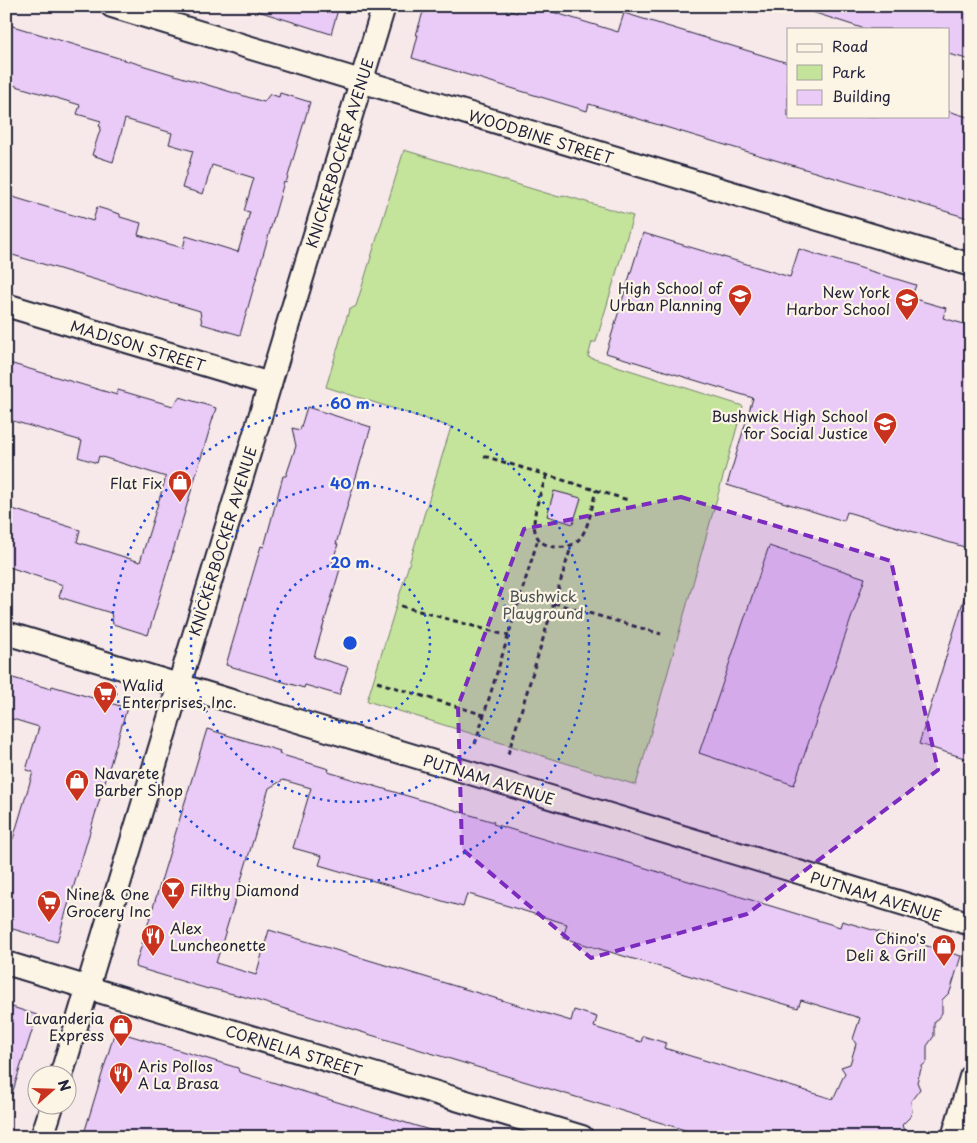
<svg xmlns="http://www.w3.org/2000/svg" width="977" height="1143" viewBox="0 0 977 1143" font-family="'Playpen Sans',sans-serif">
	<style>
		.green { fill: #c4e39b; stroke: #73826b }
		.building { fill: #eacaf6; stroke: #22223b; fill-rule: evenodd }
		.lines { fill: none; stroke-linecap: round; stroke-linejoin: round }
		.street-casing { stroke: #22223b; stroke-width: 26 }
		.path { stroke: #22223b; stroke-width: 3; stroke-dasharray: 5 4; stroke-linecap: butt }
		.street { stroke: #fcf5e5; stroke-width: 22 }
		.marked { fill: #7b2cbf; fill-opacity: 0.2; stroke: #7b2cbf; stroke-width: 4; stroke-dasharray: 10 6; stroke-linejoin: round }
		.ring { fill: none; stroke: #1d4ed8; stroke-width: 2.5; stroke-dasharray: 2.5 5 }
		.labels { text-anchor: middle; dominant-baseline: central; stroke-width: 4.5; stroke-linejoin: round; paint-order: stroke }
		.street-label { font-size: 15px; fill: #22223b; stroke: #fcf5e5 }
		.poi-label { font-size: 15px; fill: #22223b; stroke: #fcf5e5; text-anchor: end }
		.park-label { font-size: 15px; fill: #4a5253; stroke: #fcf5e5 }
		.centre { fill: #1d4ed8; stroke: #fcf5e5; stroke-width: 2.5 }
		.ring-label { font-size: 15px; text-anchor: middle; font-weight: bold; fill: #1d4ed8; stroke: #fcf5e5; stroke-width: 4.5; stroke-linejoin: round; paint-order: stroke }
	</style>
	<rect width="100%" height="100%" fill="#f7e8ea"/>
	<filter id="ink" filterUnits="userSpaceOnUse"><feTurbulence type="fractalNoise" baseFrequency=".02" numOctaves="2"/><feDisplacementMap in="SourceGraphic" scale="10" xChannelSelector="R" yChannelSelector="G"/><feConvolveMatrix kernelMatrix="1 2 1 2 8 2 1 2 1" color-interpolation-filters="sRGB"/></filter>
	<g filter="url(#ink)">
		<polygon class="green" points="404,150 559,197 563,195 633,216 596,342 592,342 588,357 743,406 636,785 367,701 451,427 326,387 349,310 356,306"/>
		<g class="building">
			<polygon points="259,6 339,6 331,34 258,11"/>
			<polygon points="427,6 493,6 517,13 519,6 533,6 618,32 624,13 788,63 788,116 948,116 948,111 971,118 971,219 589,104 587,111 412,58 418,35 416,35 423,12 425,13"/>
			<polygon points="810,6 971,6 971,60 948,54 948,29 865,29 809,11"/>
			<polygon points="6,24 264,102 270,94 279,97 280,93 310,102 286,183 284,182 240,335 202,324 200,311 6,253 6,195 93,221 97,207 120,214 120,217 141,223 138,235 183,248 186,236 238,252 250,212 244,211 254,178 212,165 203,194 182,188 193,151 169,144 172,133 125,119 113,162 92,155 101,127 99,126 101,121 77,114 80,105 6,83"/>
			<polygon points="643,233 790,277 799,249 916,285 911,298 946,308 943,318 971,326 971,549 847,512 844,521 727,485 753,398 606,353"/>
			<polygon points="6,362 117,395 118,390 173,406 180,397 216,408 148,635 113,624 111,613 59,597 63,585 6,566 6,507 80,530 77,542 140,562 166,477 99,456 97,463 78,457 82,441 6,419"/>
			<polygon points="307,407 371,427 336,544 338,544 331,567 340,569 314,657 348,667 339,695 305,685 304,688 226,665 261,546 264,547 283,476 286,476 296,446 292,428 300,430"/>
			<polygon points="554,491 581,498 573,524 547,516"/>
			<polygon points="769,546 865,578 794,785 699,753"/>
			<polygon points="966,592 971,593 971,760 919,744"/>
			<polygon points="6,676 51,689 52,686 127,708 57,942 6,927 6,837 13,839 33,772 26,770 39,727 6,717"/>
			<path d="M 207,729 L 280,751 L 279,754 L 329,769 L 328,772 L 494,822 L 493,824 L 560,844 L 616,859 L 840,927 L 842,921 L 961,956 L 950,992 L 942,1000 L 942,1013 L 934,1023 L 934,1036 L 927,1046 L 927,1062 L 922,1066 L 917,1082 L 920,1089 L 911,1101 L 912,1112 L 910,1117 L 902,1125 L 906,1137 L 708,1137 L 249,998 L 209,988 L 208,989 L 135,967 ZM 283,780 L 311,788 L 293,848 L 322,856 L 319,865 L 463,907 L 467,894 L 472,895 L 567,924 L 563,938 L 798,1008 L 801,1000 L 860,1018 L 853,1039 L 856,1044 L 850,1064 L 841,1067 L 845,1073 L 833,1099 L 664,1048 L 666,1043 L 643,1036 L 641,1042 L 594,1027 L 597,1017 L 574,1010 L 571,1021 L 269,930 L 256,975 L 216,963 L 269,788 Z"/>
			<polygon points="6,1005 37,1015 11,1097 6,1096"/>
			<polygon points="115,1031 238,1068 239,1072 436,1132 435,1137 83,1137"/>
		</g>
		<g class="lines">
			<g class="street-casing">
				<g id="street">
					<polyline points="112,6 971,265"/>
					<polyline points="6,305 270,384"/>
					<polyline points="6,633 971,924"/>
					<polyline points="6,963 582,1137"/>
					<polyline points="61,1076 384,6"/>
					<polyline points="42,1137 52,1106"/>
					<polyline points="953,1137 971,1077"/>
				</g>
			</g>
			<g class="path">
				<polyline points="484,456 628,500"/>
				<path d="M 547,475 C 542,489 531,516 535,531 C 537,539 542,544 550,546 C 587,555 589,517 596,490"/>
				<polyline points="554,603 661,634"/>
				<polyline points="401,606 509,636"/>
				<polyline points="377,682 484,715"/>
				<polyline points="475,744 538,539"/>
				<polyline points="508,754 571,547"/>
			</g>
			<use href="#street" class="street"/>
		</g>
	</g>
	<path class="marked" d="M 681,497 L 891,561 L 938,770 L 747,914 L 591,958 L 462,849 L 458,706 L 524,529 Z"/>
	<g class="ring">
		<circle cx="350" cy="643" r="80"/>
		<circle cx="350" cy="643" r="159"/>
		<circle cx="350" cy="643" r="239"/>
	</g>
	<defs>
		<g id="school-pin" transform="scale(1.25)"><path d="M0 17L-7.5 6A9.5 9.5 0 1 1 7.5 6Z" fill="#c8321e" stroke="#fcf5e5"/><path d="M0-5L7-2L0 1L-7-2ZM-4 1L0 2.5L4 1V4Q0 6-4 4Z" fill="#fff"/></g>
		<g id="shop-pin" transform="scale(1.25)"><path d="M0 17L-7.5 6A9.5 9.5 0 1 1 7.5 6Z" fill="#c8321e" stroke="#fcf5e5"/><path d="M-5-2.5h2.3a2.7 3.5 0 0 1 5.4 0H5L5.5 6h-11ZM-1.5-2.5h3a1.5 2.3 0 0 0-3 0Z" fill="#fff"/></g>
		<g id="supermarket-pin" transform="scale(1.25)"><path d="M0 17L-7.5 6A9.5 9.5 0 1 1 7.5 6Z" fill="#c8321e" stroke="#fcf5e5"/><path d="M-6-5.5h2.5l.6 2H6L4.5 2H-2.5L-4.4-4H-6ZM-1.5 3.2a1.3 1.3 0 1 0 .1 0ZM3 3.2a1.3 1.3 0 1 0 .1 0Z" fill="#fff"/></g>
		<g id="bar-pin" transform="scale(1.25)"><path d="M0 17L-7.5 6A9.5 9.5 0 1 1 7.5 6Z" fill="#c8321e" stroke="#fcf5e5"/><path d="M-6-5H6L.8 .8V4.5H3.5V6h-7V4.5H-.8V.8Z" fill="#fff"/></g>
		<g id="restaurant-pin" transform="scale(1.25)"><path d="M0 17L-7.5 6A9.5 9.5 0 1 1 7.5 6Z" fill="#c8321e" stroke="#fcf5e5"/><path d="M-5-6h1v4h1v-4h1v4h1v-4h1v5L-1.5 .5V6h-2V.5L-5-1ZM5-6V6H3V1.5H1.5Q1.5-4 5-6Z" fill="#fff"/></g>
	</defs>
	<g fill-rule="evenodd">
		<use href="#school-pin" x="740" y="296"/>
		<use href="#school-pin" x="907" y="300"/>
		<use href="#school-pin" x="885" y="424"/>
		<use href="#shop-pin" x="180" y="482"/>
		<use href="#supermarket-pin" x="105" y="693"/>
		<use href="#shop-pin" x="77" y="781"/>
		<use href="#bar-pin" x="173" y="889"/>
		<use href="#supermarket-pin" x="49" y="902"/>
		<use href="#restaurant-pin" x="153" y="936"/>
		<use href="#shop-pin" x="944" y="946"/>
		<use href="#shop-pin" x="121" y="1026"/>
		<use href="#restaurant-pin" x="121" y="1074"/>
	</g>
	<g class="labels">
		<g class="street-label">
			<text transform="translate(541 136) rotate(17)">WOODBINE STREET</text>
			<text transform="translate(339 153) rotate(-73)">KNICKERBOCKER AVENUE</text>
			<text transform="translate(138 345) rotate(17)">MADISON STREET</text>
			<text transform="translate(222 541) rotate(-73)">KNICKERBOCKER AVENUE</text>
			<text transform="translate(489 779) rotate(17)">PUTNAM AVENUE</text>
			<text transform="translate(876 896) rotate(17)">PUTNAM AVENUE</text>
			<text transform="translate(294 1050) rotate(17)">CORNELIA STREET</text>
		</g>
		<g class="poi-label">
			<text x="722" y="287">High School of<tspan x="722" dy="17">Urban Planning</tspan></text>
			<text x="890" y="291">New York<tspan x="890" dy="17">Harbor School</tspan></text>
			<text x="868" y="415">Bushwick High School<tspan x="868" dy="17">for Social Justice</tspan></text>
			<text x="162" y="482">Flat Fix</text>
			<text x="122" y="684" text-anchor="start">Walid<tspan x="122" dy="17">Enterprises, Inc.</tspan></text>
			<text x="94" y="772" text-anchor="start">Navarete<tspan x="94" dy="17">Barber Shop</tspan></text>
			<text x="190" y="889" text-anchor="start">Filthy Diamond</text>
			<text x="66" y="893" text-anchor="start">Nine &amp; One<tspan x="66" dy="17">Grocery Inc</tspan></text>
			<text x="170" y="927" text-anchor="start">Alex<tspan x="170" dy="17">Luncheonette</tspan></text>
			<text x="926" y="937">Chino's<tspan x="926" dy="17">Deli &amp; Grill</tspan></text>
			<text x="104" y="1017">Lavanderia<tspan x="104" dy="17">Express</tspan></text>
			<text x="138" y="1065" text-anchor="start">Aris Pollos<tspan x="138" dy="17">A La Brasa</tspan></text>
		</g>
		<g class="park-label">
			<text x="543" y="595">Bushwick<tspan x="543" dy="17">Playground</tspan></text>
		</g>
	</g>
	<circle cx="350" cy="643" r="8" class="centre"/>
	<g class="ring-label">
		<text x="350" y="409">60 m</text>
		<text x="350" y="489">40 m</text>
		<text x="350" y="568">20 m</text>
	</g>
	<rect width="977" height="1143" fill="none" stroke="#fcf5e5" stroke-width="25"/>
	<rect x="12" y="12" width="952" height="1118" fill="none" stroke="#22223b" stroke-width="2" filter="url(#ink)"/>
	<rect x="787" y="28" width="162" height="90" fill="#fcf5e5" stroke="#a5a1a1"/>
	<rect x="797" y="44" width="25" height="8" fill="#fcf5e5" stroke="#a5a1a1"/>
	<text x="832" y="52" font-size="15" fill="#22223b">Road</text>
	<rect x="797" y="65" width="25" height="15" fill="#c4e39b" stroke="#a5a1a1"/>
	<text x="832" y="78" font-size="15" fill="#22223b">Park</text>
	<rect x="797" y="90" width="25" height="15" fill="#eacaf6" stroke="#a5a1a1"/>
	<text x="832" y="102" font-size="15" fill="#22223b">Building</text>
	<g transform="translate(52 1090) rotate(70)"><circle r="24" fill="#fcf5e5" stroke="#a5a1a1"/>
	<path d="M0-4L9 19L0 12L-9 19Z" fill="#c8321e"/>
	<text y="-8" font-size="14" font-weight="bold" text-anchor="middle" fill="#22223b">N</text>
	</g>
</svg>
